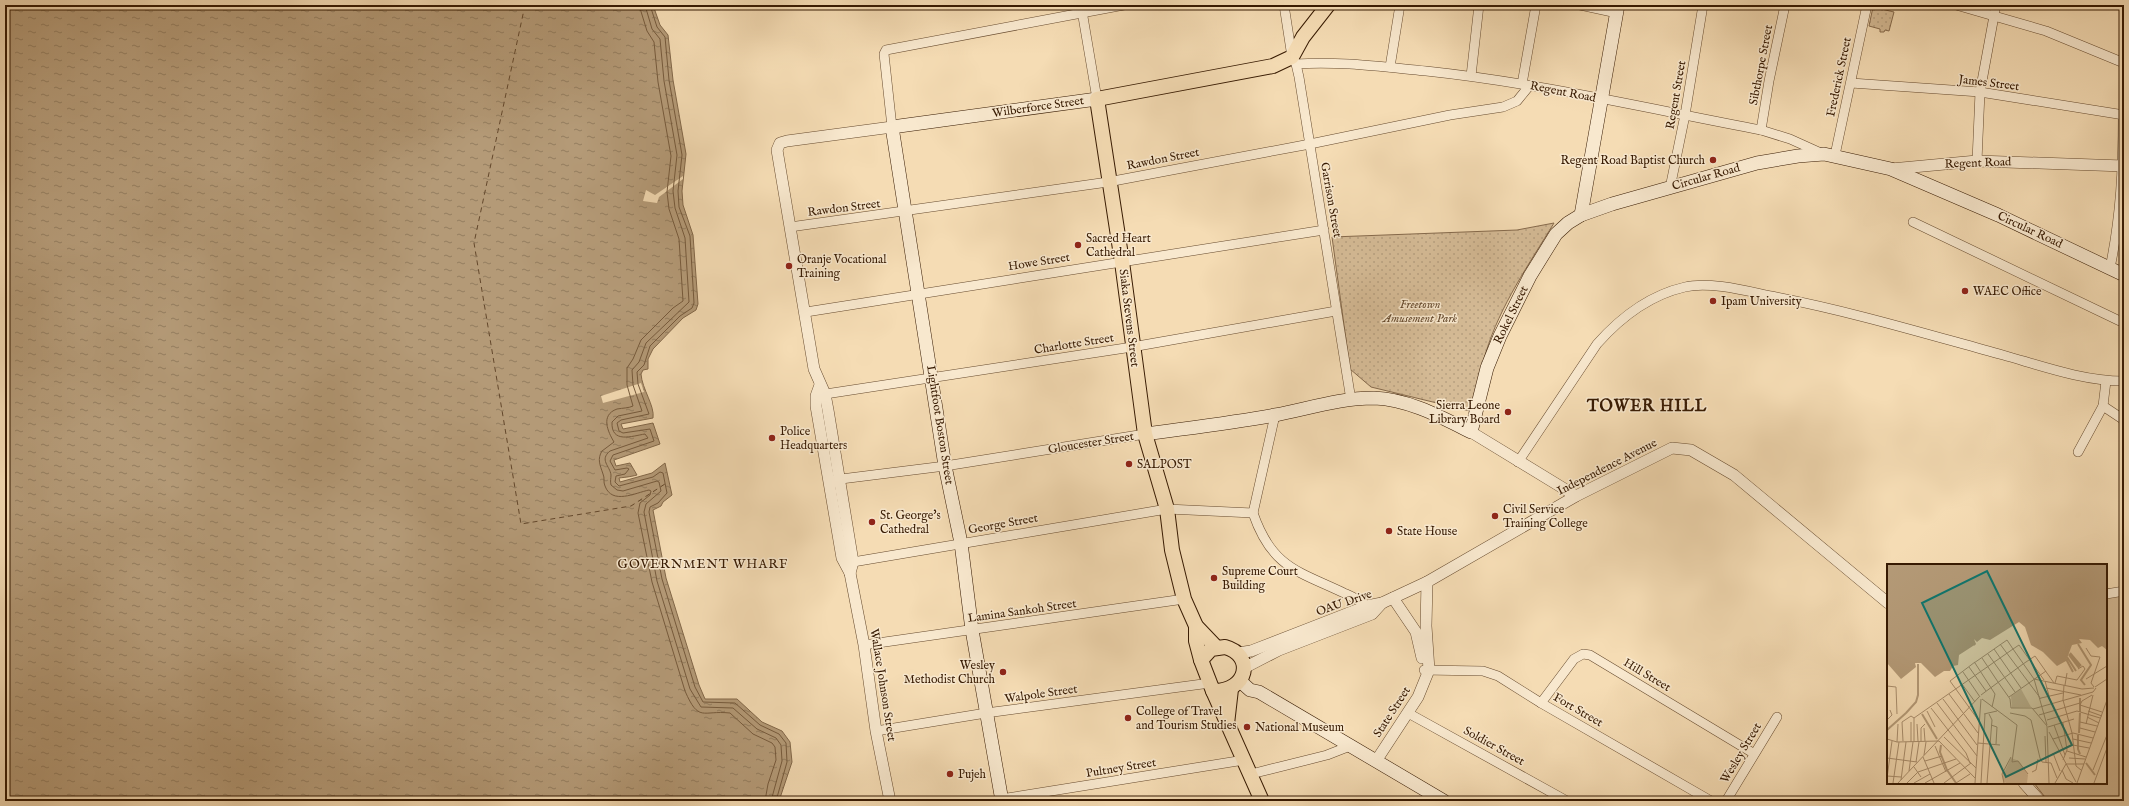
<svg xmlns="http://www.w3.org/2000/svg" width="2129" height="806" viewBox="0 0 2129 806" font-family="'IM FELL English',serif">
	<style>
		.grass { fill: #d5bb96; stroke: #866a4c }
		.park { fill: url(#park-dots); stroke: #866a4c }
		.water { fill: url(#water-ripples); stroke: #826748 }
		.pier { fill: #f5dcb4 }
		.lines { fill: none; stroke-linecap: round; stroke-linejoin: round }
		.shore { stroke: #765a3c; stroke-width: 1 }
		.ferry { stroke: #63472b; stroke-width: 1; stroke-dasharray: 5 4; stroke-linecap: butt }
		.minor-casing { stroke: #664a2e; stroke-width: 10 }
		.tertiary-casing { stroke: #664a2e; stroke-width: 12 }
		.secondary-casing { stroke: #371a02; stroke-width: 14 }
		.primary-casing { stroke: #371a02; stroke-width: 16 }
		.minor { stroke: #f8e8ce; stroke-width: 9 }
		.tertiary { stroke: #f8e8ce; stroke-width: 11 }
		.secondary { stroke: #f8e8ce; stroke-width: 13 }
		.primary { stroke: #f5dcb4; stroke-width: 14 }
		.poi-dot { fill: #8f2418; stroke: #f8e8ce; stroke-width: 1.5 }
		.labels { text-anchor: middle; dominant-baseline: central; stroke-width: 3; stroke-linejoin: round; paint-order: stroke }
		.street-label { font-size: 12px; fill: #371a02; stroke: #f8e8ce }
		.poi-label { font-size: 12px; fill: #371a02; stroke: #f8e8ce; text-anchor: start }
		.park-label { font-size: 12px; font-style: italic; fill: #664a2e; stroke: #f8e8ce }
		.neighbourhood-label { font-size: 13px; letter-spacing: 1px; fill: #371a02; stroke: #f8e8ce }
		.district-label { font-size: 16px; font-weight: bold; letter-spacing: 1px; fill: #371a02; stroke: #f8e8ce }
		.inset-river { fill: none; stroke: #b49a77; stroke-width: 2 }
		.inset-road { fill: none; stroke: #a98e6d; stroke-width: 1 }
		.view { fill: #0f766e; fill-opacity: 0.15; stroke: #0f766e; stroke-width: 2 }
		.inset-edge { fill: none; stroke: #371a02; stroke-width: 2 }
	</style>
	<defs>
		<pattern id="park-dots" width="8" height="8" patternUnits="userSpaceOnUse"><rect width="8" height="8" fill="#d5bb96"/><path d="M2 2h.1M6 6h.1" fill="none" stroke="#b7a080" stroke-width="1.8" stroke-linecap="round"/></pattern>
		<pattern id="water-ripples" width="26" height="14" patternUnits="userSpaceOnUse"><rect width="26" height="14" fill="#b49a77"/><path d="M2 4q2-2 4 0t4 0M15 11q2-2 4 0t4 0" fill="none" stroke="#937d5f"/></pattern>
	</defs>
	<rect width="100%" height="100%" fill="#f5dcb4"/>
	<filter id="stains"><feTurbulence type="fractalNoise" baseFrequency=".005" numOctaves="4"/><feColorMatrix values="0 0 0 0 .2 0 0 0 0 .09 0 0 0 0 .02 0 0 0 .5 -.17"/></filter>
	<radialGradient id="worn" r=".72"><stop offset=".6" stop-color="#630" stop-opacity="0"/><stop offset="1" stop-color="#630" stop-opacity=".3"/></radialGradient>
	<polygon class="grass" points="2106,589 2124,589 2124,801 2048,801 2034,783 2106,783"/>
	<g class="park">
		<polygon points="1873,7 1894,12 1889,31 1885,30 1884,32 1880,32 1880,29 1869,26"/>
		<path d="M 1554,223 C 1529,264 1500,306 1486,352 C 1480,371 1477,391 1474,412 L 1371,387 L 1350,369 L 1332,237 L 1517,230 Z"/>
	</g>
	<path class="water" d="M 5,5 L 653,5 L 660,25 L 668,35 L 673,80 L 686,154 L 682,191 L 683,205 L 693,235 L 698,304 L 696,310 L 683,318 L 653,349 L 648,359 L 648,369 L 643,370 L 641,374 C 642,389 655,406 653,418 L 621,424 L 623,429 L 653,423 L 660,444 L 614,460 L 616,466 L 630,463 L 637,475 C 629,477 627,477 619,478 L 620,482 L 652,473 L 665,463 L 672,495 L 663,502 L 661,506 L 653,510 L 666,578 L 699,685 L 705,699 L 737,699 L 762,722 L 782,731 L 790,742 L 792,762 L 779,801 L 5,801 Z"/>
	<g class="pier">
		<polygon points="683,176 683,179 659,197 657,203 643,201 646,190 655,195"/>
		<polygon points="641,383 644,392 603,403 601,396"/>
	</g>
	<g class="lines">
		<g class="shore">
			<path d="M 639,5 L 647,31 L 654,42 L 658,82 L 671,156 L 667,192 L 669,209 L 679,239 L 683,301 L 673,308 L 641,340 L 633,359 L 627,368 L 627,385 L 633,406 C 629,408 623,408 617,409 C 600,415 608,432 614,442 L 602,451 C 597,459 600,465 603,474 C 605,478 603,482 605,486 C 612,505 635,493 649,490 L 651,491 L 650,495 L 640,503 L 638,513 L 652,582 L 685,691 C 699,723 702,710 730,713 L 753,734 L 772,743 L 775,747 L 776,760 L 768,784 L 765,801"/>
			<path d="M 645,5 L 652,29 L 660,39 L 664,81 L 677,155 L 673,191 L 675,208 L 685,238 L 689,302 L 646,343 L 639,362 L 632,370 L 633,385 L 642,411 L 618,416 L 612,422 C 611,444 632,436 645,434 L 648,438 L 610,451 C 599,460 610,466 611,475 C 611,478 610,481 611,485 L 617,490 L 623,491 L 657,481 L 659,482 L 661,491 L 646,504 L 644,512 L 657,581 L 690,689 L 701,707 L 733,708 L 757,729 L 776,738 L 781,745 L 782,761 L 771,801"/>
			<polyline points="650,5 657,27 665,37 669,80 682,155 678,191 679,207 690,236 694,303 692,308 680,316 650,346 644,365 637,372 638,384 649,414 621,420 617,423 619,431 623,433 650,429 654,441 613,455 610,461 615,470 627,468 629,469 625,474 616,476 615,482 619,486 653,477 660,472 663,473 667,493 658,503 650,507 649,512 662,579 695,687 703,702 735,703 760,725 779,734 786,743 787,762 776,801"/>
		</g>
		<polyline class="ferry" points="525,5 474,243 521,524 631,506 668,482"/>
		<g class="minor-casing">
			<g id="minor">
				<polyline points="1081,5 1097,99"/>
				<polyline points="1284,5 1292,57 1296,64 1299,77 1351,400"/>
				<polyline points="1580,5 1617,13"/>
				<polyline points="1956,5 2046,31 2124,63"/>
				<path d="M 1296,64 C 1340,61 1383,67 1426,71 C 1539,83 1650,109 1761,130 L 1790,139 L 1821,153"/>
				<polyline points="1390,67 1400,5"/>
				<polyline points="1471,76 1479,5"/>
				<polyline points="1851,83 1980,92 2124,115"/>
				<polyline points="1522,84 1536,5"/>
				<polyline points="892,127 884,54 886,50 1124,5"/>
				<polyline points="1761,130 1769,81 1785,5"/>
				<polyline points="1835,155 1867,5"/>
				<polyline points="1977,161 1980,92 1996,5"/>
				<polyline points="1670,188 1685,115 1703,5"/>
				<polyline points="1913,222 2124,323"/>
				<polyline points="790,227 1108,182 1310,144 1450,115 1503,107 1517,101 1530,85"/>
				<path d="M 2110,268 C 2121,215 2123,168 2123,115"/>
				<polyline points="806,312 1324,230"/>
				<polyline points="819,395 1132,347 1336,311"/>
				<polyline points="2103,406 2124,420"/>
				<polyline points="2078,452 2103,406 2106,381"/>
				<path d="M 1518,462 L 1597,344 C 1620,318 1650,295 1685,287 C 1709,281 1747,291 1771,296 C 1850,311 1926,334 2003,355 C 2042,366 2083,381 2124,381"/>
				<polyline points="833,480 945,466 1145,434"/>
				<path d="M 1253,513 C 1272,568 1298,571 1344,593 C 1353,597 1365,602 1370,610"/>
				<polyline points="1253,513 1275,415"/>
				<polyline points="847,563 1167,509 1253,513"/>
				<polyline points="2106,594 2124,591"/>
				<polyline points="864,645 1184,599"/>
				<polyline points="1424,670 1483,671 1498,676 1541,703 1711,801"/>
				<polyline points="1541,703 1574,659 1583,654 1590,655 1753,753"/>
				<polyline points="1408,713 1567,801"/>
				<polyline points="876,731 986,713 1210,683"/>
				<polyline points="1251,774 1327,755 1350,746"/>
				<polyline points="1001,799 1244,760"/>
				<polyline points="1726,801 1777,717"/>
			</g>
		</g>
		<g class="tertiary-casing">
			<g id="tertiary">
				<polyline points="1891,169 1977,161 2124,166"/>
				<polyline points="820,385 816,396 816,406 842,558 850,573 864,645 876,731 890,801"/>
				<polyline points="1471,432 1576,496"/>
				<polyline points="850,573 853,562 828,410 825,394 814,369 777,150 780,143 787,141 892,127"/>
				<polyline points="1393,598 1416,632 1422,658"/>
				<polyline points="1238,653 1251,651 1367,606 1382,603 1427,582 1576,496 1672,448 1691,450 1734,475 1888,603"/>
				<polyline points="1244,668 1279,650 1372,614 1382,603"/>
				<polyline points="1376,761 1418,697 1429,670 1426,626 1427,582"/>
				<polyline points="2024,783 2040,801"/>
			</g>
		</g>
		<g class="secondary-casing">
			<g id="secondary">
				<polyline points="1581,215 1618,5"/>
				<path d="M 1145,434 C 1188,428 1232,423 1275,415 C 1307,409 1340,398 1374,398 C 1408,399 1441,417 1471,432 L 1487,368 L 1500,336 L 1530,276 L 1556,234 L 1568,223 L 1581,215 L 1612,204 L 1757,163 L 1798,156 L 1824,154 L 1891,169 L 1998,215 L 2124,275"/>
				<polyline points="1240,681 1250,690 1259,692 1444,801"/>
				<polyline points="1002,801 972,630 961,543 945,466 892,127 1097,99"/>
			</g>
		</g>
		<g class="primary-casing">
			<g id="primary">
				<polyline points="1196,626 1196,641 1201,660"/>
				<path d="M 1225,647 C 1255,655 1248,692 1213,691 L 1201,660 L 1211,649 Z"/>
				<polyline points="1217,648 1196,626 1184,599 1172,550 1167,509 1145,434 1122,262 1097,99 1273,66 1292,57 1303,37 1328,5"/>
				<polyline points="1213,691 1262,801"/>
				<polyline points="1227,724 1231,689"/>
			</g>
		</g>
		<use href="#minor" class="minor"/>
		<use href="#tertiary" class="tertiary"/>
		<use href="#secondary" class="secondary"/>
		<use href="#primary" class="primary"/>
	</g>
	<g class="poi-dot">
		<circle cx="1713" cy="160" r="4"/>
		<circle cx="1078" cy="245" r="4"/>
		<circle cx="789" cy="266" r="4"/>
		<circle cx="1965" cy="291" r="4"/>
		<circle cx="1713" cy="301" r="4"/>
		<circle cx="1508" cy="412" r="4"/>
		<circle cx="772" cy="438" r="4"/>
		<circle cx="1129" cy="464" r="4"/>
		<circle cx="1495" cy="516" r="4"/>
		<circle cx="872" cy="522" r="4"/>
		<circle cx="1389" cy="531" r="4"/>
		<circle cx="1214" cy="578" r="4"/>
		<circle cx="1003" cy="672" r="4"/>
		<circle cx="1128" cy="718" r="4"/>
		<circle cx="1247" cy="727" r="4"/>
		<circle cx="950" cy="774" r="4"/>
	</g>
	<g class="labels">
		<g class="street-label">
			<text transform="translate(1761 65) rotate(-79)">Sibthorpe Street</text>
			<text transform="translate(1839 77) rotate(-78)">Frederick Street</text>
			<text transform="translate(1989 83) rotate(7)">James Street</text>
			<text transform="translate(1563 92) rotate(11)">Regent Road</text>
			<text transform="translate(1676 95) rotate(-80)">Regent Street</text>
			<text transform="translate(1038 107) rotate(-8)">Wilberforce Street</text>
			<text transform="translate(1163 159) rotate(-11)">Rawdon Street</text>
			<text transform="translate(1978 163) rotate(-2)">Regent Road</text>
			<text transform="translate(1706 177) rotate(-16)">Circular Road</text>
			<text transform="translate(1331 200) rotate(80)">Garrison Street</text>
			<text transform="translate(844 208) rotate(-7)">Rawdon Street</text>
			<text transform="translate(2030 230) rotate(25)">Circular Road</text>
			<text transform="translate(1039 262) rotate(-9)">Howe Street</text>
			<text transform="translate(1511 315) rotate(-64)">Rokel Street</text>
			<text transform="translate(1129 318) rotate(83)">Siaka Stevens Street</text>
			<text transform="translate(1074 344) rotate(-9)">Charlotte Street</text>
			<text transform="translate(940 425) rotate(81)">Lightfoot Boston Street</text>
			<text transform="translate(1091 443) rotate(-9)">Gloucester Street</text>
			<text transform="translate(1607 467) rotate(-27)">Independence Avenue</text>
			<text transform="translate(1003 524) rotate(-10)">George Street</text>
			<text transform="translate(1344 603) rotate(-19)">OAU Drive</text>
			<text transform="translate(1022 611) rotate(-8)">Lamina Sankoh Street</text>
			<text transform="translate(1647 675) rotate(31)">Hill Street</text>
			<text transform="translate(883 685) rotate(81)">Wallace Johnson Street</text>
			<text transform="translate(1041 694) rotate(-8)">Walpole Street</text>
			<text transform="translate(1578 710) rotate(30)">Fort Street</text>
			<text transform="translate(1392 712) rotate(-57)">State Street</text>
			<text transform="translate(1494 746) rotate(29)">Soldier Street</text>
			<text transform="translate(1741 753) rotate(-59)">Wesley Street</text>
			<text transform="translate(1121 768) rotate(-9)">Pultney Street</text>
		</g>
		<g class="poi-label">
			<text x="1705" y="160" text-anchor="end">Regent Road Baptist Church</text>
			<text x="1086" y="238">Sacred Heart<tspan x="1086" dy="14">Cathedral</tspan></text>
			<text x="797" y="259">Oranje Vocational<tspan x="797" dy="14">Training</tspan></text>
			<text x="1973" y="291">WAEC Office</text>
			<text x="1721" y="301">Ipam University</text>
			<text x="1500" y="405" text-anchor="end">Sierra Leone<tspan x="1500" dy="14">Library Board</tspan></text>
			<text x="780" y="431">Police<tspan x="780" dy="14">Headquarters</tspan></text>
			<text x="1137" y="464">SALPOST</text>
			<text x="1503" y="509">Civil Service<tspan x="1503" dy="14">Training College</tspan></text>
			<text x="880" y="515">St. George's<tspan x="880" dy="14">Cathedral</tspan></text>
			<text x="1397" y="531">State House</text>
			<text x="1222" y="571">Supreme Court<tspan x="1222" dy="14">Building</tspan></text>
			<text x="995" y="665" text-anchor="end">Wesley<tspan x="995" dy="14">Methodist Church</tspan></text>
			<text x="1136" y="711">College of Travel<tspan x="1136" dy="14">and Tourism Studies</tspan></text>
			<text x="1255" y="727">National Museum</text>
			<text x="958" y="774">Pujeh</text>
		</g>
		<g class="park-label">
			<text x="1420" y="304">Freetown<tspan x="1420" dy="14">Amusement Park</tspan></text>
		</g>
		<g class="neighbourhood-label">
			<text x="703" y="564">GOVERNMENT WHARF</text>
		</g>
		<g class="district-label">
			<text x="1647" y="407">TOWER HILL</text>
		</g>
	</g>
	<g transform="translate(1887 564)">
		<rect width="220" height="220" fill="#f5dcb4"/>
		<path d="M 124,194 L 132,197 L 141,211 L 140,219 L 119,219 L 116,217 L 116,211 Z" fill="#d5bb96"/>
		<path d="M 134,125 L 144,143 L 125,144 L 124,132 Z" fill="#d5bb96"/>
		<path d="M 0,1 L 220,1 L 220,86 L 215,82 L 211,84 L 203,76 L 192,75 L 195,79 L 185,81 L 179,97 L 170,102 L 156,88 L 144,81 L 138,63 L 132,58 L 103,76 L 95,74 L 90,78 L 87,75 L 89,80 L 72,91 L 71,101 L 66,102 L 63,107 L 57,107 L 48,113 L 34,99 L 28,99 L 29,103 L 14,115 L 0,99 Z" fill="#b49a77"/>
		<path class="inset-river" d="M 191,80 L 204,101 L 194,116 L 198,121M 88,81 L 78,70 L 99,55 L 220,25M 183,89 L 194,102M 182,90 L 193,103M 182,91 L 192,104M 180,93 L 189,107M 179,95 L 186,108M 193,148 L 193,134M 19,149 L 29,138 L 31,131 L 31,100M 35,150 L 50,175M 0,166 L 19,149M 192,169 L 193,149M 191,171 L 191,185 L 193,190M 54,181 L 53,188 L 60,206 L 69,219M 199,199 L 208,211"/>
		<path class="inset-road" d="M 113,80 L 154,135M 199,84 L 204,92 L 213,93 L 204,119 L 207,123M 107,85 L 134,124M 101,90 L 128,128M 95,94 L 111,118M 88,98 L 63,117 L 92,157M 87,99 L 120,76 L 126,85 L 132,81 L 157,116M 88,99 L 108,130M 136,100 L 148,92 L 167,119M 82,103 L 99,127M 76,108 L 93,133M 147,115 L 160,161M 199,115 L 220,102M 158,117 L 164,139M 111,118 L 123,135 L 124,144 L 145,144 L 160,162 L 162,219M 168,119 L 170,112 L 190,116 L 198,105 L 196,102 L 191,105M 75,120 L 88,138M 177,121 L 176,136 L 185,169 L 189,202 L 194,206M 178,121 L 180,109M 0,122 L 9,123 L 10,150M 208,123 L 220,115M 159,124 L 194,131M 62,130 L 91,169M 94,131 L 136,100M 205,131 L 195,137 L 193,141 L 215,148M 122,133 L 159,107M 154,134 L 176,129M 56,135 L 90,181M 95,135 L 130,161 L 125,198 L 131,197 L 141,210M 50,139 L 90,192M 105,143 L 108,130M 44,144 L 79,189 L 83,199M 146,145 L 206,128 L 209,124M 40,147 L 48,163M 201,147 L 215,152M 123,149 L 138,152 L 144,156 L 153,194 L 155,198 L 164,199 L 170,214M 97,150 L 110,147M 152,151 L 193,139M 200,153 L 212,159M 0,156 L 5,151 L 3,146M 160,156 L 190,147 L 213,154M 24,158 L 24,178M 193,158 L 210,162M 30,160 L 31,177M 199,160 L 206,131M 104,161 L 110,163 L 109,180M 167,161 L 178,191M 161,163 L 187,155M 37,164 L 38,177M 193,164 L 208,168M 162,168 L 189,218M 158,172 L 159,198M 57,173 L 89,204M 0,175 L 10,178 L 52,177M 166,175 L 186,169 L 206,174M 186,175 L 204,179M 16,177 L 15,158 L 24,152 L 27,154M 34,177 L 34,164 L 38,160M 52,177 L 88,214M 10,178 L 11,160M 27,178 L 27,154 L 126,85 L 147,115 L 195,125 L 207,124M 91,179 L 113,181M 186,181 L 202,184M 48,182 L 59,208M 180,187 L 199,193M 166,189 L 173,207M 37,191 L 39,178M 36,193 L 47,219M 0,194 L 30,198M 182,194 L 198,195M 176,196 L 180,186 L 176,159M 38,197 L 55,192M 29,198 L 32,178M 27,203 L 34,213M 175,206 L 179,215 L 186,219M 206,206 L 220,171M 22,207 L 26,178M 145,208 L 149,206 L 151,195M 0,212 L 14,213M 0,214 L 5,177M 14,216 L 19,178M 6,219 L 12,178M 11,219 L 92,133M 20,219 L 31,208 L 69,195M 27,219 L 43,210M 38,219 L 73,199M 57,219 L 84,199M 69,219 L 83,210M 88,219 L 94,135M 94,219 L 98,150M 100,219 L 105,156 L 102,150M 117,219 L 115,210 L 124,193M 168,219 L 179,200 L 197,200M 190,219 L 220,136M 207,219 L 220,184"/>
		<path class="view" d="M 100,7 L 185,181 L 119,213 L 35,39 Z"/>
		<rect width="220" height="220" class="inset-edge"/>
	</g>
	<rect width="2129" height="806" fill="none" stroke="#f5dcb4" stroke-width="20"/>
	<rect x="6" y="6" width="2117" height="794" fill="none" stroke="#371a02" stroke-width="2"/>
	<rect x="10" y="10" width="2109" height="786" fill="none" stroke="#371a02"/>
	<rect width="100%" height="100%" filter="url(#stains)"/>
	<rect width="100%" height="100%" fill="url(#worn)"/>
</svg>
